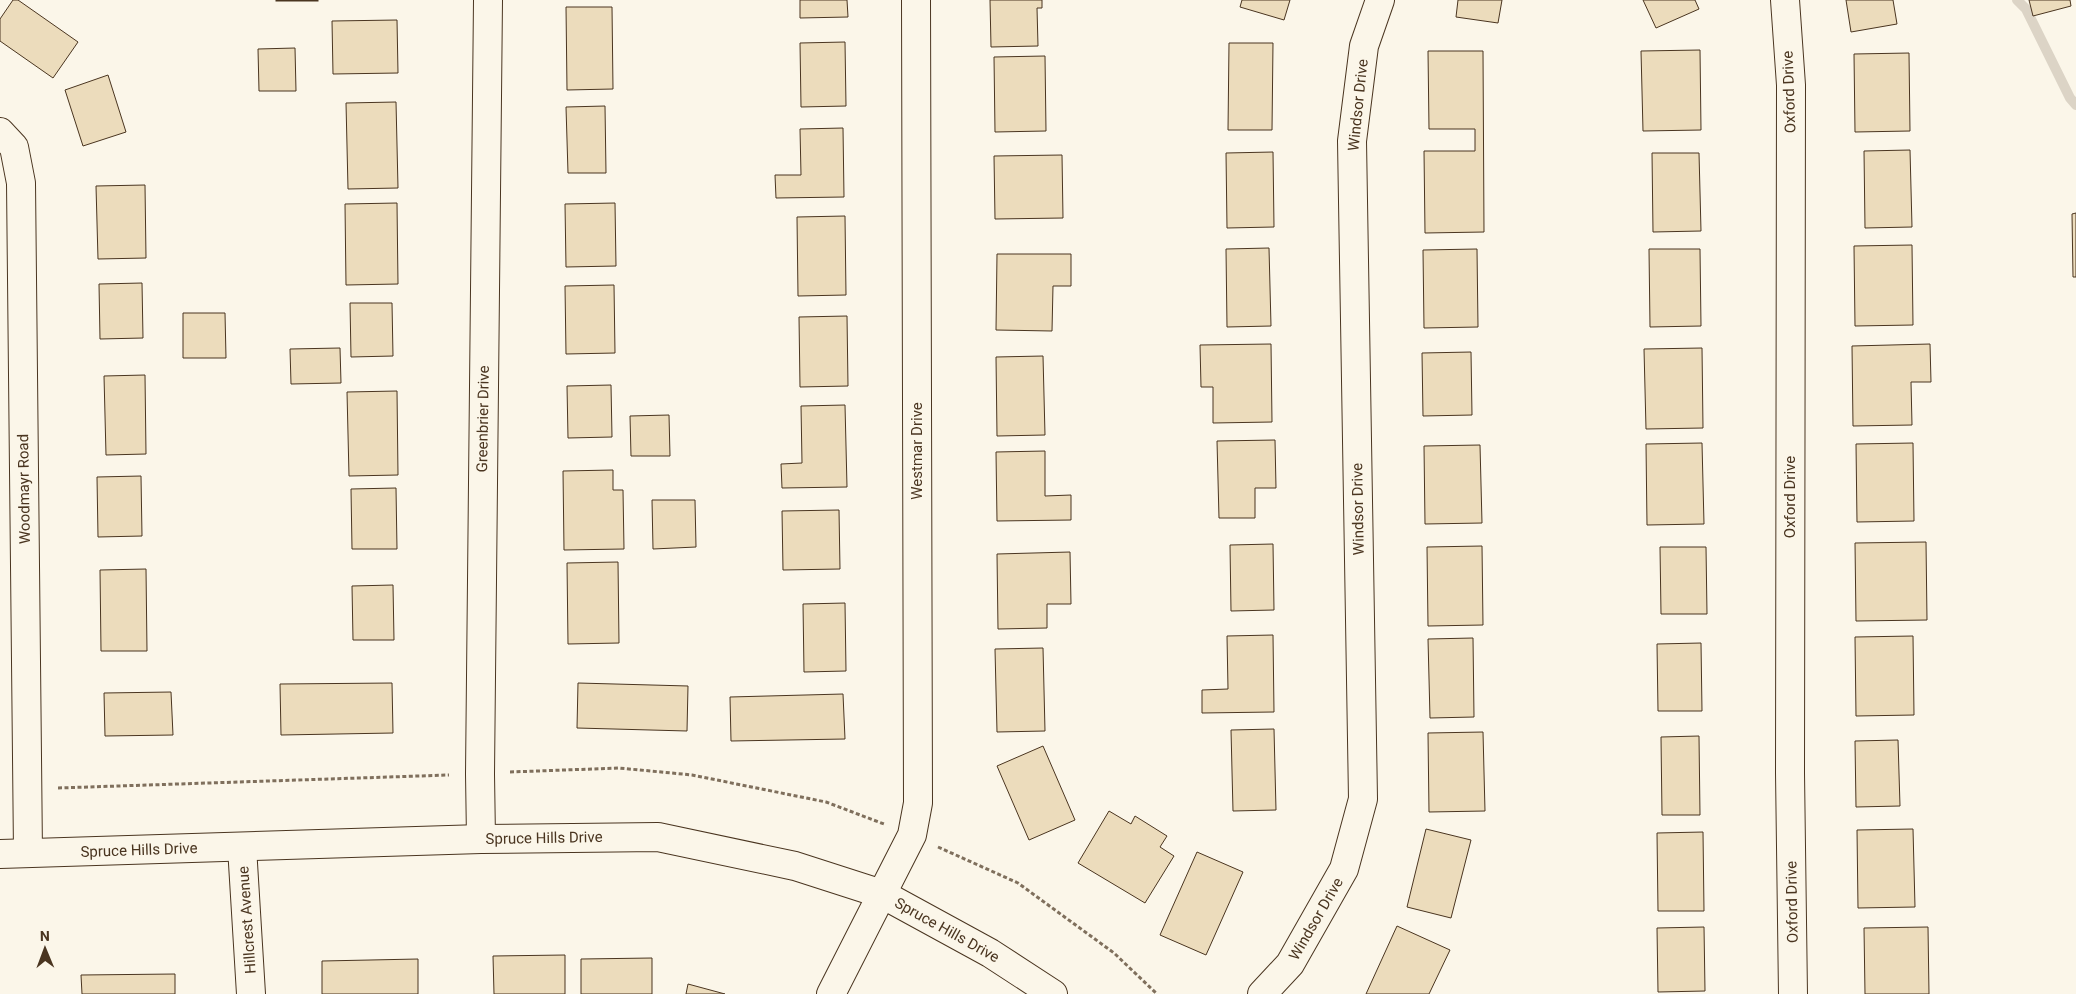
<svg xmlns="http://www.w3.org/2000/svg" width="2076" height="994" viewBox="0 0 2076 994" font-family="Roboto,sans-serif">
	<style>
		.lines { fill: none; stroke-linecap: round; stroke-linejoin: round }
		.stream { stroke: #dcd4c6; stroke-width: 10 }
		.building { fill: #ecdcbc; stroke: #4a3520 }
		.minor-casing { stroke: #4a3520; stroke-width: 30 }
		.tertiary-casing { stroke: #4a3520; stroke-width: 30 }
		.secondary-casing { stroke: #4a3520; stroke-width: 30 }
		.path { stroke: #7f6f5c; stroke-width: 3; stroke-dasharray: 4 2.5; stroke-linecap: butt }
		.minor { stroke: #fbf6e9; stroke-width: 28 }
		.tertiary { stroke: #fbf6e9; stroke-width: 28 }
		.secondary { stroke: #fbf6e9; stroke-width: 28 }
		.labels { text-anchor: middle; dominant-baseline: central; stroke-width: 4; stroke-linejoin: round; paint-order: stroke }
		.street-label { font-size: 15px; fill: #4a3520; stroke: #fbf6e9 }
	</style>
	<rect width="100%" height="100%" fill="#fbf6e9"/>
	<g class="lines">
		<polyline class="stream" points="2017,0 2026,9 2070,98 2076,105"/>
	</g>
	<g class="building">
		<polygon points="13,0 18,0 78,42 53,78 0,41 0,19"/>
		<rect x="276" y="0" width="42" height="1"/>
		<polygon points="800,0 847,0 848,17 800,18"/>
		<polygon points="990,0 1042,0 1042,8 1037,8 1038,46 991,47"/>
		<polygon points="1242,0 1290,0 1284,20 1240,7"/>
		<polygon points="1458,0 1502,0 1498,23 1456,17"/>
		<polygon points="1643,0 1695,0 1699,9 1656,28"/>
		<polygon points="1846,0 1893,0 1897,24 1851,32"/>
		<polygon points="2029,0 2070,0 2071,6 2033,16"/>
		<polygon points="566,7 612,7 613,89 567,90"/>
		<polygon points="397,20 398,73 333,74 332,21"/>
		<polygon points="845,42 846,106 801,107 800,43"/>
		<polygon points="1229,43 1273,43 1272,130 1228,130"/>
		<polygon points="295,48 296,91 259,91 258,49"/>
		<polygon points="1700,50 1701,130 1643,131 1641,51"/>
		<polygon points="1428,51 1483,51 1484,232 1425,233 1424,151 1475,151 1475,129 1429,129"/>
		<polygon points="1909,53 1910,131 1855,132 1854,54"/>
		<polygon points="1045,56 1046,131 995,132 994,57"/>
		<polygon points="108,75 126,132 83,146 65,90"/>
		<polygon points="396,102 398,188 348,189 346,103"/>
		<polygon points="605,106 606,173 568,173 566,107"/>
		<polygon points="843,128 844,197 776,198 775,175 801,175 800,129"/>
		<polygon points="1910,150 1912,227 1865,228 1864,151"/>
		<polygon points="1273,152 1274,227 1227,228 1226,153"/>
		<polygon points="1652,153 1699,153 1701,231 1653,232"/>
		<polygon points="1062,155 1063,218 995,219 994,156"/>
		<polygon points="145,185 146,258 98,259 96,186"/>
		<polygon points="397,203 398,284 346,285 345,204"/>
		<polygon points="615,203 616,266 566,267 565,204"/>
		<polygon points="2076,213 2076,277 2073,277 2072,214"/>
		<polygon points="845,216 846,295 798,296 797,217"/>
		<polygon points="1912,245 1913,325 1855,326 1854,246"/>
		<polygon points="1269,248 1271,326 1227,327 1226,249"/>
		<polygon points="1477,249 1478,327 1424,328 1423,250"/>
		<polygon points="1649,249 1700,249 1701,326 1650,327"/>
		<polygon points="997,254 1071,254 1071,286 1053,286 1052,331 996,330"/>
		<polygon points="142,283 143,338 100,339 99,284"/>
		<polygon points="614,285 615,353 566,354 565,286"/>
		<polygon points="350,303 392,303 393,356 351,357"/>
		<polygon points="183,313 225,313 226,358 183,358"/>
		<polygon points="847,316 848,386 800,387 799,317"/>
		<polygon points="1271,344 1272,422 1213,423 1213,387 1201,387 1200,345"/>
		<polygon points="1930,344 1931,382 1911,382 1912,425 1853,426 1852,346"/>
		<polygon points="340,348 341,383 291,384 290,349"/>
		<polygon points="1702,348 1703,428 1646,429 1644,349"/>
		<polygon points="1471,352 1472,415 1423,416 1422,353"/>
		<polygon points="1043,356 1045,435 997,436 996,357"/>
		<polygon points="145,375 146,454 106,455 104,376"/>
		<polygon points="611,385 612,437 568,438 567,386"/>
		<polygon points="397,391 398,475 349,476 347,392"/>
		<polygon points="845,405 847,487 782,488 781,464 802,463 801,406"/>
		<polygon points="669,415 670,456 631,456 630,416"/>
		<polygon points="1275,440 1276,488 1255,488 1255,518 1219,518 1217,441"/>
		<polygon points="1702,443 1704,524 1647,525 1646,444"/>
		<polygon points="1913,443 1914,521 1857,522 1856,444"/>
		<polygon points="1480,445 1482,523 1425,524 1424,446"/>
		<polygon points="1045,451 1045,496 1071,495 1071,520 997,521 996,452"/>
		<polygon points="613,470 613,490 623,490 624,549 564,550 563,471"/>
		<polygon points="141,476 142,536 98,537 97,477"/>
		<polygon points="396,488 397,549 352,549 351,489"/>
		<polygon points="652,500 695,500 696,547 653,549"/>
		<polygon points="839,510 840,569 783,570 782,511"/>
		<polygon points="1926,542 1927,620 1856,621 1855,543"/>
		<polygon points="1273,544 1274,610 1231,611 1230,545"/>
		<polygon points="1482,546 1483,625 1428,626 1427,547"/>
		<polygon points="1660,547 1706,547 1707,614 1661,614"/>
		<polygon points="1070,552 1071,604 1047,604 1047,628 998,629 997,554"/>
		<polygon points="618,562 619,643 568,644 567,563"/>
		<polygon points="146,569 147,651 101,651 100,570"/>
		<polygon points="393,585 394,640 353,640 352,586"/>
		<polygon points="845,603 846,671 804,672 803,604"/>
		<polygon points="1273,635 1274,712 1202,713 1202,690 1228,689 1227,636"/>
		<polygon points="1913,636 1914,715 1856,716 1855,637"/>
		<polygon points="1473,638 1474,717 1430,718 1428,639"/>
		<polygon points="1701,643 1702,711 1658,711 1657,644"/>
		<polygon points="1043,648 1045,731 997,732 995,649"/>
		<polygon points="392,683 393,733 281,735 280,684"/>
		<polygon points="578,683 688,686 687,731 577,728"/>
		<polygon points="171,692 173,735 105,736 104,693"/>
		<polygon points="843,694 845,739 731,741 730,697"/>
		<polygon points="1274,729 1276,810 1233,811 1231,730"/>
		<polygon points="1483,732 1485,811 1429,812 1428,733"/>
		<polygon points="1699,736 1700,815 1662,815 1661,737"/>
		<polygon points="1898,740 1900,806 1856,807 1855,741"/>
		<polygon points="1043,746 1075,820 1029,840 997,766"/>
		<polygon points="1109,811 1131,824 1135,816 1167,836 1160,847 1174,856 1145,903 1078,863"/>
		<polygon points="1426,829 1471,840 1451,918 1407,907"/>
		<polygon points="1913,829 1915,907 1858,908 1857,830"/>
		<polygon points="1703,832 1704,911 1658,911 1657,833"/>
		<polygon points="1197,852 1243,872 1206,955 1160,935"/>
		<polygon points="1397,926 1450,950 1429,994 1366,994"/>
		<polygon points="1704,927 1705,991 1658,992 1657,928"/>
		<polygon points="1928,927 1929,994 1865,994 1864,928"/>
		<polygon points="565,955 565,994 494,994 493,956"/>
		<polygon points="652,958 652,994 581,994 581,959"/>
		<polygon points="418,959 418,994 322,994 322,961"/>
		<polygon points="175,974 175,994 82,994 81,975"/>
		<polygon points="688,984 725,994 686,994"/>
	</g>
	<g class="lines">
		<g class="minor-casing">
			<g id="minor">
				<polyline points="1785,0 1791,85 1790,773 1793,994"/>
				<polyline points="0,132 14,147 21,183 28,853"/>
				<polyline points="242,847 251,994"/>
				<polyline points="831,994 912,835 918,803 916,0"/>
				<polyline points="1262,994 1290,964 1344,869 1363,799 1352,141 1364,46 1380,0"/>
			</g>
		</g>
		<g class="tertiary-casing">
			<polyline id="tertiary" points="481,839 480,774 488,0"/>
		</g>
		<g class="secondary-casing">
			<polyline id="secondary" points="0,854 481,839 658,837 795,866 882,894 990,953 1053,994"/>
		</g>
		<g class="path">
			<polyline points="510,772 619,768 692,775 826,802 884,824"/>
			<polyline points="58,788 449,775"/>
			<polyline points="938,847 1018,883 1114,953 1157,994"/>
		</g>
		<use href="#minor" class="minor"/>
		<use href="#tertiary" class="tertiary"/>
		<use href="#secondary" class="secondary"/>
	</g>
	<g class="labels">
		<g class="street-label">
			<text transform="translate(1789 92) rotate(-92)">Oxford Drive</text>
			<text transform="translate(1358 105) rotate(-84)">Windsor Drive</text>
			<text transform="translate(483 419) rotate(-89)">Greenbrier Drive</text>
			<text transform="translate(917 451) rotate(-90)">Westmar Drive</text>
			<text transform="translate(24 489) rotate(-91)">Woodmayr Road</text>
			<text transform="translate(1790 497) rotate(-90)">Oxford Drive</text>
			<text transform="translate(1358 509) rotate(-91)">Windsor Drive</text>
			<text transform="translate(544 838) rotate(-1)">Spruce Hills Drive</text>
			<text transform="translate(139 850) rotate(-2)">Spruce Hills Drive</text>
			<text transform="translate(1792 902) rotate(-91)">Oxford Drive</text>
			<text transform="translate(1316 919) rotate(-60)">Windsor Drive</text>
			<text transform="translate(247 920) rotate(-94)">Hillcrest Avenue</text>
			<text transform="translate(947 930) rotate(29)">Spruce Hills Drive</text>
		</g>
	</g>
	<g transform="translate(45 949) rotate(359)" stroke="#fbf6e9" stroke-width="4" paint-order="stroke">
	<path d="M0-4L9 19L0 12L-9 19Z" fill="#4a3520"/>
	<text y="-8" font-size="14" font-weight="bold" text-anchor="middle" fill="#4a3520">N</text>
	</g>
</svg>
